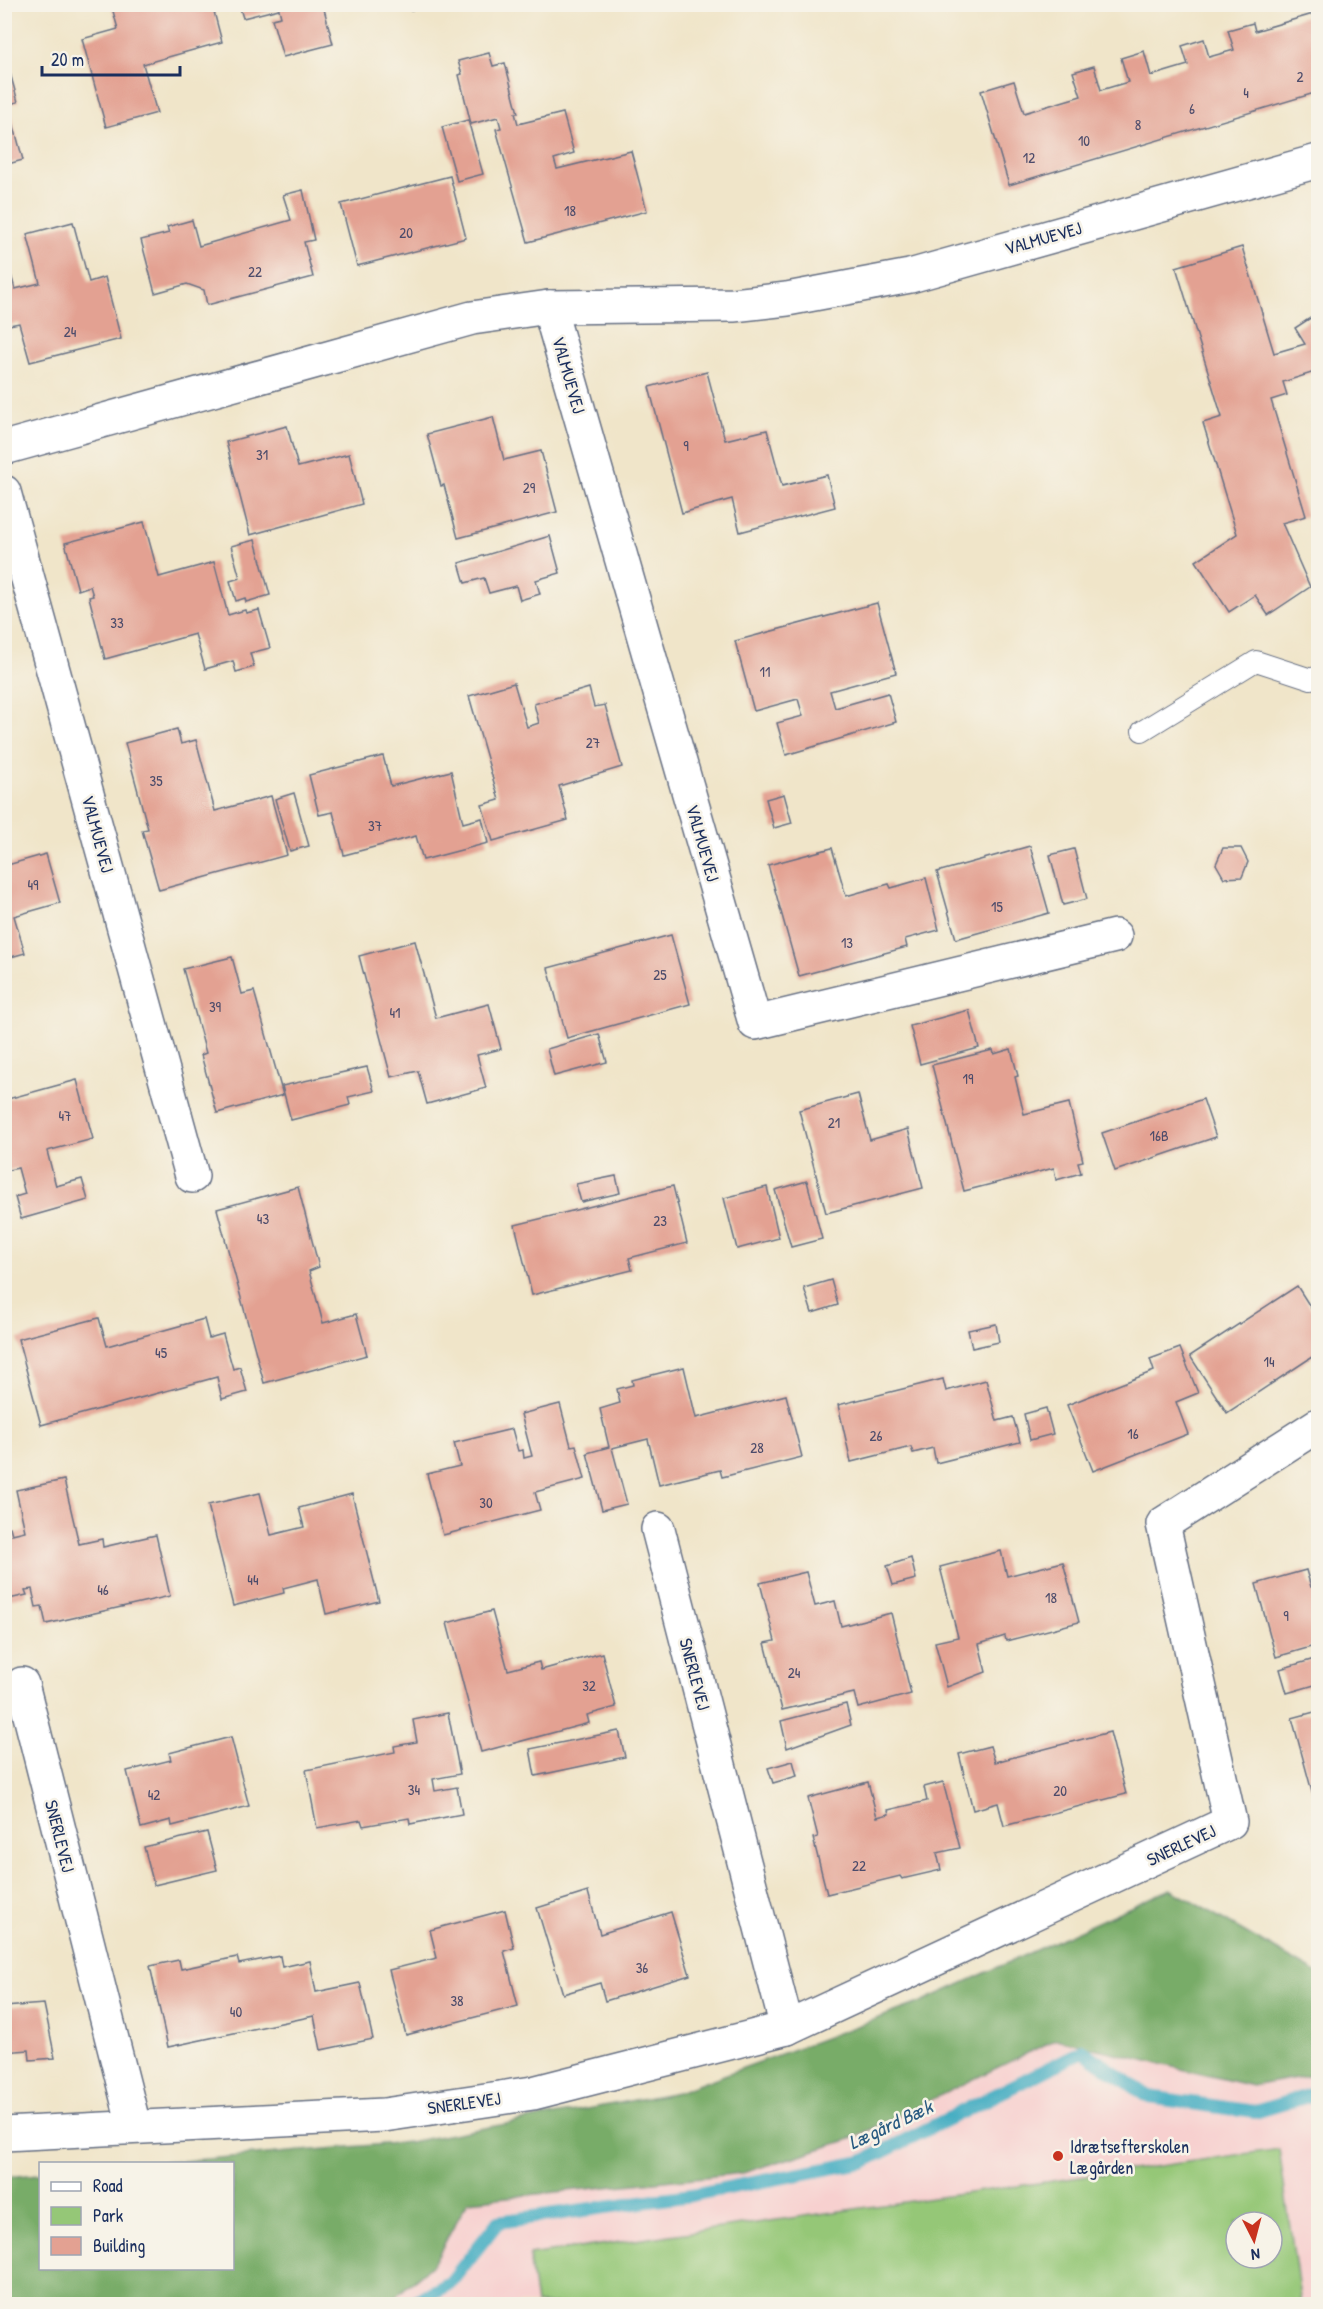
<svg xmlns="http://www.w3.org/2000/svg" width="1323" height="2309" viewBox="0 0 1323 2309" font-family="'Patrick Hand',sans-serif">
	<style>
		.built { fill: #f7d0cf; fill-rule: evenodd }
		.green { fill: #95c777; stroke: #587b6a; stroke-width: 1.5; fill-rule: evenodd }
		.forest { fill: #78ac68; stroke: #4a6e63; stroke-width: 1.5 }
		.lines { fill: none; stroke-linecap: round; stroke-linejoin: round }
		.stream { stroke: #41abc1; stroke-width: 14 }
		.building { fill: #e3a192 }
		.lane-casing { stroke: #666f83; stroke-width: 22 }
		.street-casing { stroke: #666f83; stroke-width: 36 }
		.lane { stroke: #fff; stroke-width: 20 }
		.street { stroke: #fff; stroke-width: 33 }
		.poi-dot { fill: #c8321e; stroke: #f7f3e8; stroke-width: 2 }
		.labels { text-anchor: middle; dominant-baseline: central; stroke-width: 5; stroke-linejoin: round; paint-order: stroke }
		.number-label { font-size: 15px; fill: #4d4c6b }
		.street-label { font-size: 18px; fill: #1b2f5e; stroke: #f7f3e8 }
		.poi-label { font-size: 18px; fill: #1b2f5e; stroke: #f7f3e8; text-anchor: start }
		.water-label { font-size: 20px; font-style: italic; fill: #285a81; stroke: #f7f3e8 }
	</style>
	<rect width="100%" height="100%" fill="#f7f3e8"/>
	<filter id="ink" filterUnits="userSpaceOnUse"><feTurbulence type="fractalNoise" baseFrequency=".0167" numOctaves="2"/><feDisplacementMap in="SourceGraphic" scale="12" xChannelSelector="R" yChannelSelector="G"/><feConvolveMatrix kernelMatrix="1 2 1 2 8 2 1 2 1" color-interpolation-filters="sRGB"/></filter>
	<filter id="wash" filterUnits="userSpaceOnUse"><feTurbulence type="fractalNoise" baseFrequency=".008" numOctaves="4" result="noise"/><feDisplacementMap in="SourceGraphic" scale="24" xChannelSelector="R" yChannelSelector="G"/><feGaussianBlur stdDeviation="1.35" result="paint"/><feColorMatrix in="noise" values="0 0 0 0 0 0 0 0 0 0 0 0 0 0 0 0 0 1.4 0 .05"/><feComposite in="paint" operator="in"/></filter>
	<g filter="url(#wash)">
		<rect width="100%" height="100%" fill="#f0e5c9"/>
		<path class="built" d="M 1056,2039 L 1252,2086 L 1318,2074 L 1318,2304 L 329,2304 L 390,2301 L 433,2264 L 468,2201 L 743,2173 L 851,2139 ZM 1236,2222 L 1272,2222 L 1272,2258 L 1236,2258 Z"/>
		<path class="green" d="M 1279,2149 L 1301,2304 L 536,2304 L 529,2255 ZM 1236,2222 L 1272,2222 L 1272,2258 L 1236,2258 Z"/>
		<polygon class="forest" points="1170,1889 1318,1974 1318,2074 1252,2086 1056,2039 851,2139 743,2173 468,2201 433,2264 390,2301 329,2304 5,2304 5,2177 40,2174 40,2268 232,2268 232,2164 159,2163 409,2142 678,2092 919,2003"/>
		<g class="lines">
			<polyline class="stream" points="411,2304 450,2283 498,2222 691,2195 862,2162 1083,2051 1149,2097 1255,2112 1318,2093"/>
		</g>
		<g id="blocks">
			<g class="building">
				<polygon points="111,4 212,4 222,42 143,64 157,113 106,127 82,39 118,29"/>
				<polygon points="409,4 432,4 432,5 411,11"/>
				<polygon points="239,5 323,5 333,44 283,57 272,19 281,17 279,9 243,18"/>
				<polygon points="1313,14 1318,32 1318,92 1009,185 981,91 1014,81 1024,113 1081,96 1073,72 1094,66 1101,90 1128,82 1121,58 1144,51 1151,76 1188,65 1182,46 1204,39 1209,57 1234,50 1228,30 1253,23 1255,31"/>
				<polygon points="4,51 18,102 8,104 23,160 4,165"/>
				<polygon points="489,53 493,66 505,63 518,113 515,113 518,124 563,113 574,153 554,159 557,169 631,151 647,211 528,242 496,129 501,128 498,117 471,124 459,75 462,74 458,61"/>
				<polygon points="468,120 483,174 457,181 442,127"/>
				<polygon points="450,176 466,238 357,266 341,204"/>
				<polygon points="303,190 314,240 304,242 313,277 207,305 204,290 187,284 155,293 141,240 169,233 167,227 192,220 199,246 291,220 283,195"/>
				<polygon points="73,222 89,282 105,277 121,339 30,362 19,323 4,326 4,250 15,289 40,283 27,234"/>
				<polygon points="1242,247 1274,353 1305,344 1295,328 1318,313 1318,371 1283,382 1287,395 1271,400 1306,516 1282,523 1310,587 1268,615 1255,595 1229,612 1196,561 1237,534 1203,423 1222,417 1176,267"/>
				<polygon points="707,372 725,440 767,430 782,486 827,475 835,507 740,532 732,499 682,513 649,387"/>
				<polygon points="493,417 504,460 541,451 557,512 458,538 444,485 441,486 427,434"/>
				<polygon points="287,426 298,467 349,454 362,504 250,535 226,442"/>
				<polygon points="144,522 159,577 214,562 228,615 245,610 246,613 259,610 270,648 250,653 254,667 236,672 233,661 205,669 195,634 105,659 89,597 93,596 90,586 78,590 65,543"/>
				<polygon points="550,536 560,573 536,580 540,594 520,600 516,586 489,593 484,578 465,583 459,563"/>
				<polygon points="255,540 270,595 246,602 245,598 236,601 230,581 240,578 231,546"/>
				<polygon points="877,603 896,673 830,691 835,708 888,693 896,722 786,755 777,723 803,716 798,699 754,711 735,641"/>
				<polygon points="514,683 527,727 539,723 534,704 589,688 594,707 605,705 622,767 559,786 568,820 493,841 482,805 499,800 469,696"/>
				<polygon points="177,729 181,744 196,740 215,811 271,796 287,855 159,890 142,830 148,829 125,743"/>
				<polygon points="383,756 391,786 451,771 463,823 482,818 488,843 423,860 416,836 344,855 333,812 319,815 309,775"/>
				<polygon points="294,793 309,846 290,851 275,799"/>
				<polygon points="784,794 792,823 774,828 766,799"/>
				<polygon points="1030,846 1049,913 956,939 937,872"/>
				<polygon points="832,848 846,896 889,884 891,888 926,878 939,930 905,939 907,947 799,976 768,865"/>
				<polygon points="1223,848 1241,848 1248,862 1242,877 1224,878 1216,864"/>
				<polygon points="1074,849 1087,899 1063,905 1050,855"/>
				<polygon points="46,854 60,903 14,916 25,953 4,959 4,866"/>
				<polygon points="671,935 690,1004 567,1038 548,968"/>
				<polygon points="415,941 436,1018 489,1004 501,1049 477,1055 486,1088 427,1104 418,1071 391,1077 359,956"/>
				<polygon points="232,957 242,994 254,991 283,1095 217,1113 201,1055 206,1053 183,969"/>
				<polygon points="969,1010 979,1048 920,1064 910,1026"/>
				<polygon points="599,1034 607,1062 554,1076 547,1049"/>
				<polygon points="1011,1049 1018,1076 1015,1077 1024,1114 1069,1103 1083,1161 1078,1162 1081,1173 1056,1180 1054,1168 964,1191 932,1065 993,1050 994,1054"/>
				<polygon points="367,1067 374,1091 348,1097 350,1105 291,1120 282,1086"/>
				<polygon points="77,1080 93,1139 47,1151 56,1186 82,1179 88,1200 21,1219 15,1197 25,1194 18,1168 4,1171 4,1100"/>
				<polygon points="858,1094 870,1140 908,1129 923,1188 826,1213 799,1110"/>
				<polygon points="1203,1099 1216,1137 1115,1171 1102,1133"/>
				<polygon points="616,1176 620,1193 581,1202 576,1184"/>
				<polygon points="807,1181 822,1239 791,1247 775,1190"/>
				<polygon points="673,1186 687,1243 629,1258 632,1270 532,1295 515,1225"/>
				<polygon points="298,1187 319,1267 309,1271 323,1323 356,1314 367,1355 264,1383 217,1209"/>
				<polygon points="767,1187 779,1238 737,1249 724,1198"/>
				<polygon points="831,1280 838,1305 812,1313 804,1288"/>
				<polygon points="1297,1286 1318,1319 1318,1353 1227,1413 1190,1356"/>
				<polygon points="99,1318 107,1346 204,1319 209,1338 223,1334 233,1369 240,1367 247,1392 222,1399 217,1377 41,1425 18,1339"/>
				<polygon points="996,1324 999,1342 972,1348 968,1330"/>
				<polygon points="1180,1348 1198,1393 1176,1402 1188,1434 1093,1471 1067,1405 1154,1371 1150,1359"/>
				<polygon points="684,1367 696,1418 786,1395 802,1457 722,1477 720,1470 659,1485 648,1439 612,1448 627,1504 602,1510 587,1453 609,1447 600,1409 620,1403 617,1389 633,1385 632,1380"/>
				<polygon points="943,1379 946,1391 986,1380 997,1421 1013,1417 1020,1442 936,1463 933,1448 913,1453 911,1447 851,1462 838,1405"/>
				<polygon points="560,1404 571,1446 576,1445 585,1479 535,1492 540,1510 443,1535 427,1474 460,1466 454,1443 512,1429 518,1451 523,1450 524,1458 532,1456 521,1414"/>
				<polygon points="1046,1408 1053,1434 1030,1440 1024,1414"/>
				<polygon points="64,1480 79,1544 102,1539 103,1547 156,1535 170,1596 46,1624 42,1606 36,1607 32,1589 25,1590 27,1595 4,1600 4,1528 10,1527 12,1534 25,1531 16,1490"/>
				<polygon points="260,1493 271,1535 304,1527 299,1508 352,1494 379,1601 326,1614 318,1579 283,1588 284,1593 233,1606 208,1505"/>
				<polygon points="1001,1551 1007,1576 1063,1562 1079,1622 1006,1641 1005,1636 979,1644 986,1672 947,1687 935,1642 958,1637 940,1567"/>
				<polygon points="911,1558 916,1579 893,1585 887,1566"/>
				<polygon points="1306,1570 1311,1587 1318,1585 1318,1645 1276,1657 1256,1584"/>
				<polygon points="806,1572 815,1606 835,1601 841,1626 891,1613 911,1694 858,1708 854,1693 782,1710 765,1643 775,1641 760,1583"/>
				<polygon points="492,1611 508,1670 539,1662 541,1670 602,1653 616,1707 587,1715 589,1723 481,1752 447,1623"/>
				<polygon points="1318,1658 1318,1684 1287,1693 1280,1669"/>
				<polygon points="846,1704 851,1725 787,1748 781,1721"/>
				<polygon points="1318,1711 1318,1814 1292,1718"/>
				<polygon points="448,1713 460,1774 433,1779 435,1791 457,1787 462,1814 410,1824 409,1818 363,1826 361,1820 317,1828 306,1770 395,1752 394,1746 417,1742 413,1720"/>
				<polygon points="619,1731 625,1757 535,1776 530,1749"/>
				<polygon points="1110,1732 1126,1794 1004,1826 998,1803 973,1810 959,1754 990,1746 995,1762"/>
				<polygon points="231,1737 249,1806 172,1826 171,1820 141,1828 127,1771 171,1760 169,1753"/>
				<polygon points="793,1761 797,1776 773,1783 768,1768"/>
				<polygon points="868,1782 877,1817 889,1814 888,1810 927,1801 924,1787 943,1782 960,1848 937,1853 941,1870 902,1879 900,1876 827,1894 813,1838 818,1837 808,1798"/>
				<polygon points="207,1832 217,1870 154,1885 144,1847"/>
				<polygon points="588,1892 600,1934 671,1912 690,1975 605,2001 600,1983 563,1994 537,1908"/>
				<polygon points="505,1910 514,1948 504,1951 518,2006 406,2035 389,1970 437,1958 430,1930"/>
				<polygon points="280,1956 282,1967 310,1961 316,1992 360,1983 373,2039 321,2050 314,2016 168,2047 150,1966 179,1960 181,1969 237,1957 239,1964"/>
				<polygon points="44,2004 55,2058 30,2060 29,2050 4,2052 4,2007"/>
			</g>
		</g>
	</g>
	<g filter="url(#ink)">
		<use href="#blocks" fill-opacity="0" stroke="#666f83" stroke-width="1.5"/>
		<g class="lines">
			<g class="lane-casing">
				<polyline id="lane" points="1142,731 1256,661 1311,679 1318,676"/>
			</g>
			<g class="street-casing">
				<g id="street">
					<polyline points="549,307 755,1023 1115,936"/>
					<polyline points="4,448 472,318 549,307 733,305 787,299 910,276 1318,161"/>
					<polyline points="4,492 192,1176"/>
					<polyline points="658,1529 787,2028"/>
					<polyline points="22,1684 134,2126"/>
					<polyline points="4,2134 384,2115 533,2093 787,2028 1230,1822 1163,1524 1318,1425"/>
				</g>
			</g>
			<use href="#lane" class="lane"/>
			<use href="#street" class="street"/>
		</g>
	</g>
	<circle class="poi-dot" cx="1058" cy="2156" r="6"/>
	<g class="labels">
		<g class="number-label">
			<text x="1300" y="76">2</text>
			<text x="1246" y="92">4</text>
			<text x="1192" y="108">6</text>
			<text x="1138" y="124">8</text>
			<text x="1084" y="140">10</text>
			<text x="1029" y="157">12</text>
			<text x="570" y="210">18</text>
			<text x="406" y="232">20</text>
			<text x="255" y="271">22</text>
			<text x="70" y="331">24</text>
			<text x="686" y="445">9</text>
			<text x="262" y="454">31</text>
			<text x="529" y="487">29</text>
			<text x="117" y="622">33</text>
			<text x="765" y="671">11</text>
			<text x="593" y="742">27</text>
			<text x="156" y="780">35</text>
			<text x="375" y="825">37</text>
			<text x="33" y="884">49</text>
			<text x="997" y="906">15</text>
			<text x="847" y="942">13</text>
			<text x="660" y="974">25</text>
			<text x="215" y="1006">39</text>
			<text x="395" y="1012">41</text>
			<text x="968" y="1078">19</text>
			<text x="65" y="1115">47</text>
			<text x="834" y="1122">21</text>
			<text x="1159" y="1135">16B</text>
			<text x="263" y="1218">43</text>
			<text x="660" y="1220">23</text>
			<text x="161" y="1352">45</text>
			<text x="1269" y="1361">14</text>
			<text x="1133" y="1433">16</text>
			<text x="876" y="1435">26</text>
			<text x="757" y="1447">28</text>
			<text x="486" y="1502">30</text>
			<text x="253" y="1579">44</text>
			<text x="103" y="1589">46</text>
			<text x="1051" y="1597">18</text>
			<text x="1286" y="1615">9</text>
			<text x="794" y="1672">24</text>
			<text x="589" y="1685">32</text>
			<text x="414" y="1789">34</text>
			<text x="1060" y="1790">20</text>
			<text x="154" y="1794">42</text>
			<text x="859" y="1865">22</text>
			<text x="642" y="1967">36</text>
			<text x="457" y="2000">38</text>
			<text x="236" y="2011">40</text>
		</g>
		<g class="street-label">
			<text transform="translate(1043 238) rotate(-16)">VALMUEVEJ</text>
			<text transform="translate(569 375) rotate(74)">VALMUEVEJ</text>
			<text transform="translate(98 834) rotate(75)">VALMUEVEJ</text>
			<text transform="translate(703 843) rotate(74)">VALMUEVEJ</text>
			<text transform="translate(695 1674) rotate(75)">SNERLEVEJ</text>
			<text transform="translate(60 1836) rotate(76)">SNERLEVEJ</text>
			<text transform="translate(1181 1845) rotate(-25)">SNERLEVEJ</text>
			<text transform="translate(464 2103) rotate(-8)">SNERLEVEJ</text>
		</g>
		<g class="poi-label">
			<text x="1070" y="2146">Idrætsefterskolen<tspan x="1070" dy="21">Lægården</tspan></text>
		</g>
		<g class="water-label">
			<text transform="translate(890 2124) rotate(-25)">Lægård Bæk</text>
		</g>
	</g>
	<rect width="1323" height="2309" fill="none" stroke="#f7f3e8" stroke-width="24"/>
	<rect x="39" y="2162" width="195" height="108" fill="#f7f3e8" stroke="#9fa5b1" stroke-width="1.5"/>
	<rect x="51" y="2182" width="30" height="9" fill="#ffffff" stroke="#9fa5b1" stroke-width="1.5"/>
	<text x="93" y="2192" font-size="18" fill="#1b2f5e">Road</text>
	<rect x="51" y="2207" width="30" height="18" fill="#95c777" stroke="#9fa5b1" stroke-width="1.5"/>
	<text x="93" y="2222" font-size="18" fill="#1b2f5e">Park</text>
	<rect x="51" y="2237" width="30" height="18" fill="#e3a192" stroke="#9fa5b1" stroke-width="1.5"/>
	<text x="93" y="2252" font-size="18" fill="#1b2f5e">Building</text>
	<g transform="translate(1254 2240) rotate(174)"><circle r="28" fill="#f7f3e8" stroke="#9fa5b1" stroke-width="1.5"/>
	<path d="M0-4.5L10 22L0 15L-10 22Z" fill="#c8321e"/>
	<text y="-9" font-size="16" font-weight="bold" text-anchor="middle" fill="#1b2f5e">N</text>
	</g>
	<path d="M42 66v9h138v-9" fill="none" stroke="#1b2f5e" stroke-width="3"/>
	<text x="51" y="66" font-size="18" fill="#1b2f5e" stroke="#f7f3e8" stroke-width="4.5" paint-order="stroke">20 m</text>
</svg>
